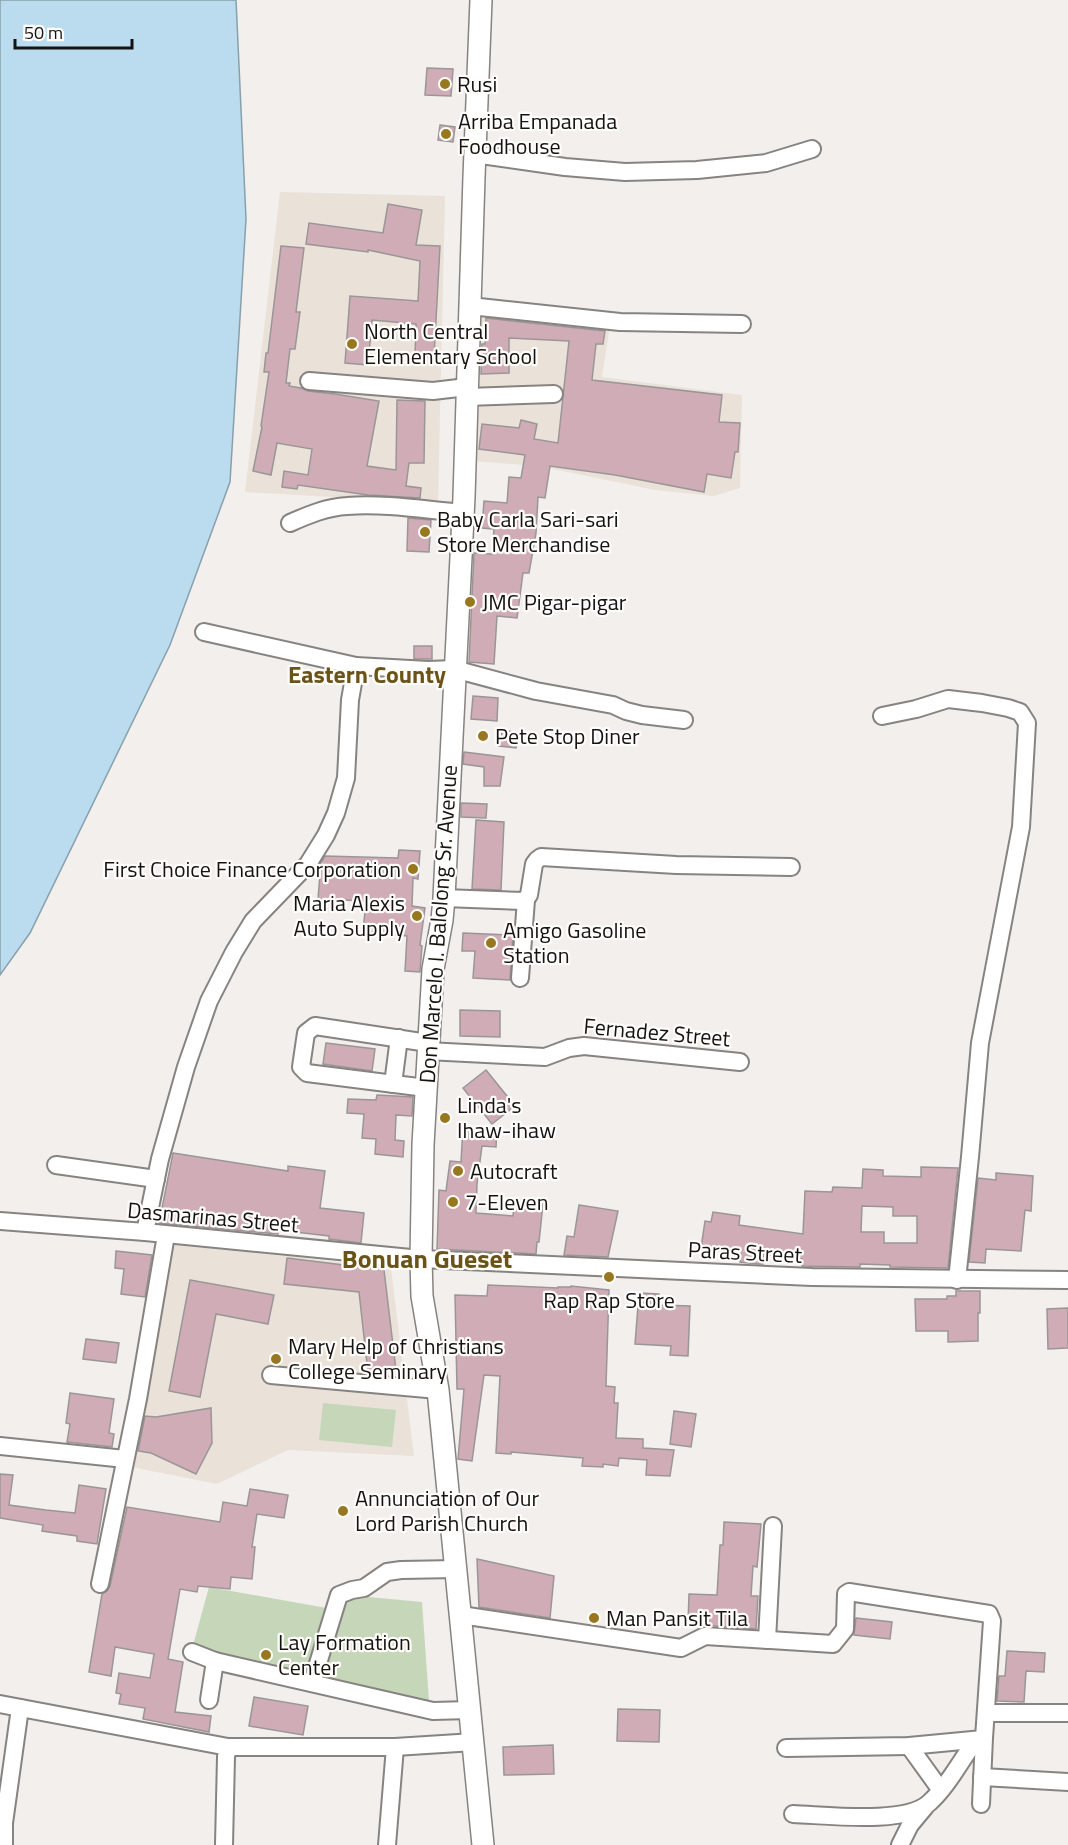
<svg xmlns="http://www.w3.org/2000/svg" width="1068" height="1845" viewBox="0 0 1068 1845" font-family="'Titillium Web',sans-serif">
	<style>
		.built { fill: #eae2d9 }
		.green { fill: #c6d6b9 }
		.water { fill: #badcee; stroke: #88a0ac; stroke-width: 1.5 }
		.building { fill: #d0acb6; stroke: #9a9697; stroke-width: 1.5; fill-rule: evenodd }
		.lines { fill: none; stroke-linecap: round; stroke-linejoin: round }
		.minor-casing { stroke: #868380; stroke-width: 20 }
		.major-casing { stroke: #868380; stroke-width: 24 }
		.minor { stroke: #fff; stroke-width: 16 }
		.major { stroke: #fff; stroke-width: 21 }
		.poi-dot { fill: #977720; stroke: #fffdfa; stroke-width: 2 }
		.labels { text-anchor: middle; dominant-baseline: central; stroke-width: 4.5; stroke-linejoin: round; paint-order: stroke }
		.poi-label { font-size: 22px; fill: #141312; stroke: #fffdfa; text-anchor: start }
		.street-label { font-size: 22px; fill: #141312; stroke: #fffdfa }
		.neighbourhood-label { font-size: 24px; font-weight: bold; fill: #695318; stroke: #fffdfa }
		.quarter-label { font-size: 26px; font-weight: bold; fill: #695318; stroke: #fffdfa }
	</style>
	<rect width="100%" height="100%" fill="#f2efec"/>
	<g class="built">
		<polygon points="280,192 445,196 438,503 245,492"/>
		<polygon points="480,313 610,326 602,377 742,395 740,488 714,496 655,490 538,466 472,461"/>
		<polygon points="171,1243 391,1268 414,1456 288,1450 217,1484 131,1467"/>
	</g>
	<g class="green">
		<polygon points="323,1403 396,1410 392,1447 319,1440"/>
		<polygon points="209,1587 343,1611 347,1595 422,1602 429,1701 192,1649"/>
	</g>
	<polygon class="water" points="0,0 236,0 246,219 230,482 170,645 30,933 0,975"/>
	<g class="building">
		<polygon points="427,68 453,69 451,96 425,95"/>
		<polygon points="440,125 455,127 453,142 438,140"/>
		<polygon points="388,204 422,210 416,245 440,246 434,357 415,356 416,324 372,320 368,365 345,363 350,296 418,301 420,261 368,250 368,252 306,244 309,223 383,233"/>
		<polygon points="281,246 304,248 296,312 300,312 295,349 290,349 286,383 290,383 289,386 301,388 308,391 335,394 379,401 367,466 396,470 397,400 425,401 424,463 409,463 406,486 421,488 420,498 368,495 298,485 297,489 282,487 284,471 308,475 312,449 277,443 271,475 253,471 262,427 261,426 269,372 264,372 266,353 268,353"/>
		<polygon points="486,318 605,331 603,344 596,344 592,380 722,395 719,422 740,423 738,452 735,452 731,478 707,474 704,492 615,475 550,466 545,498 538,497 536,533 529,573 523,573 517,618 497,616 494,664 469,662 474,553 492,554 494,529 482,528 484,501 507,503 509,477 521,478 525,455 479,449 482,424 519,428 521,420 537,424 534,439 558,443 569,341 509,338 509,373 481,374 482,344 485,344"/>
		<polygon points="408,518 431,520 429,552 407,551"/>
		<rect x="414" y="646" width="18" height="13"/>
		<polygon points="473,696 498,698 497,721 471,719"/>
		<polygon points="502,730 519,733 516,748 499,746"/>
		<polygon points="464,752 504,757 500,786 484,786 484,767 463,764"/>
		<polygon points="461,803 487,804 486,818 461,817"/>
		<polygon points="476,820 504,822 501,890 472,889"/>
		<polygon points="399,850 420,851 418,879 413,878 412,906 425,908 420,945 422,946 420,972 405,971 407,936 363,931 366,901 318,899 320,874 315,874 315,872 325,856 398,858"/>
		<polygon points="463,933 513,935 510,980 473,978 475,951 462,951"/>
		<polygon points="460,1010 500,1011 500,1037 460,1036"/>
		<polygon points="326,1043 375,1049 372,1071 323,1064"/>
		<polygon points="486,1070 515,1106 492,1124 463,1088"/>
		<polygon points="377,1095 413,1097 412,1116 396,1115 395,1140 404,1141 403,1157 375,1154 376,1139 362,1138 364,1114 347,1113 348,1099 376,1100"/>
		<polygon points="463,1127 497,1129 496,1147 482,1146 477,1184 476,1213 513,1216 514,1202 543,1204 539,1242 537,1242 536,1254 437,1249 439,1190 446,1191 450,1161 461,1162"/>
		<polygon points="173,1153 288,1171 288,1166 325,1171 320,1208 364,1213 361,1243 329,1239 329,1236 278,1230 278,1234 159,1223"/>
		<path d="M 921,1167 L 958,1168 L 948,1268 L 890,1267 L 890,1265 L 860,1264 L 860,1267 L 802,1266 L 802,1259 L 764,1254 L 763,1264 L 758,1264 L 740,1262 L 741,1254 L 701,1248 L 705,1221 L 711,1222 L 713,1212 L 740,1216 L 739,1225 L 803,1234 L 805,1191 L 832,1192 L 833,1187 L 862,1188 L 863,1169 L 883,1170 L 883,1176 L 921,1177 ZM 862,1206 L 893,1207 L 893,1216 L 917,1216 L 917,1243 L 884,1243 L 884,1232 L 861,1232 Z"/>
		<polygon points="996,1173 1033,1176 1031,1211 1025,1210 1021,1251 986,1249 985,1263 969,1262 978,1178 996,1180"/>
		<polygon points="579,1205 618,1211 608,1257 564,1255 567,1236 574,1237"/>
		<polygon points="116,1251 152,1255 145,1297 121,1294 124,1269 115,1268"/>
		<polygon points="287,1258 384,1270 396,1370 368,1373 359,1292 284,1284"/>
		<polygon points="190,1280 274,1295 268,1324 216,1314 200,1397 169,1391"/>
		<polygon points="488,1285 558,1288 558,1287 571,1287 571,1286 609,1290 606,1386 615,1387 614,1403 618,1403 616,1438 643,1439 643,1448 674,1450 670,1476 646,1475 647,1460 619,1458 618,1466 603,1464 603,1467 582,1466 583,1458 511,1452 511,1454 496,1453 500,1376 484,1375 472,1461 458,1459 464,1389 457,1389 455,1295 487,1296"/>
		<polygon points="956,1291 980,1291 980,1313 978,1313 978,1341 948,1342 948,1331 916,1331 915,1299 947,1299 947,1296 956,1296"/>
		<polygon points="639,1293 659,1294 659,1305 690,1306 688,1356 670,1355 671,1346 635,1344"/>
		<polygon points="1068,1308 1068,1348 1048,1349 1047,1309"/>
		<polygon points="86,1339 119,1343 116,1363 83,1359"/>
		<polygon points="70,1393 114,1399 109,1433 114,1434 112,1447 67,1442 70,1424 66,1423"/>
		<polygon points="211,1408 212,1443 196,1474 151,1453 138,1451 145,1416 156,1417"/>
		<polygon points="674,1411 696,1414 691,1447 670,1444"/>
		<polygon points="0,1474 13,1475 9,1505 46,1510 75,1513 79,1485 106,1489 97,1544 77,1541 77,1536 42,1531 43,1525 0,1518"/>
		<polygon points="250,1489 288,1495 284,1518 257,1514 252,1547 255,1547 252,1579 231,1577 230,1589 198,1586 197,1592 180,1589 168,1659 183,1662 175,1712 211,1716 209,1732 143,1719 145,1708 119,1704 121,1694 116,1693 119,1673 150,1678 154,1654 115,1647 111,1676 89,1672 102,1594 107,1591 110,1586 127,1507 220,1522 223,1502 247,1506"/>
		<polygon points="724,1522 761,1524 757,1567 753,1566 751,1596 758,1596 756,1629 688,1624 689,1594 717,1595 720,1545 723,1545"/>
		<polygon points="477,1559 554,1576 550,1618 479,1607"/>
		<polygon points="856,1618 892,1622 890,1639 854,1635"/>
		<polygon points="1007,1651 1045,1653 1044,1672 1026,1671 1024,1702 997,1701 999,1676 1005,1676"/>
		<polygon points="254,1697 308,1706 303,1735 249,1726"/>
		<polygon points="618,1709 660,1710 659,1742 617,1741"/>
		<polygon points="553,1745 554,1774 504,1775 503,1747"/>
	</g>
	<g class="lines">
		<g class="minor-casing">
			<g id="minor">
				<polyline points="474,154 565,167 625,172 697,170 766,163 812,149"/>
				<polyline points="470,306 620,322 742,324"/>
				<polyline points="309,381 433,391 467,387"/>
				<polyline points="467,397 554,394"/>
				<path d="M 290,523 C 308,515 327,507 347,506 C 385,503 426,510 463,513"/>
				<polyline points="204,632 356,666"/>
				<polyline points="882,716 916,709 948,699 982,703 1008,708 1020,712 1027,723 1021,827 980,1043 970,1157 957,1280"/>
				<polyline points="444,898 524,901 529,895 534,864 537,860 541,857 676,865 791,867"/>
				<polyline points="520,978 526,900"/>
				<polyline points="427,1051 545,1057 569,1048 584,1046 740,1062"/>
				<polyline points="393,1084 399,1038"/>
				<polyline points="426,1088 307,1073 301,1067 306,1033 315,1026 428,1043"/>
				<polyline points="56,1165 156,1179"/>
				<polyline points="0,1221 145,1232 421,1259 812,1277 1068,1280"/>
				<polyline points="145,1232 160,1159 186,1067 209,1001 234,952 253,921 308,864 326,835 336,813 346,778 350,700 356,666 428,670 454,669 536,691 613,705 626,711 642,715 684,720"/>
				<polyline points="271,1375 438,1390"/>
				<polyline points="0,1446 125,1459"/>
				<polyline points="100,1584 138,1399 166,1235"/>
				<polyline points="461,1615 681,1648 705,1636 833,1644 845,1629 846,1594 849,1592 989,1614 992,1621 984,1738 981,1804"/>
				<polyline points="767,1640 773,1526"/>
				<polyline points="192,1652 215,1661 433,1711 470,1710"/>
				<polyline points="312,1683 339,1595 352,1590 364,1588 387,1572 401,1570 456,1569"/>
				<polyline points="209,1700 215,1661"/>
				<polyline points="0,1704 228,1747 395,1747 474,1742"/>
				<polyline points="987,1713 1068,1713"/>
				<polyline points="909,1746 940,1789"/>
				<polyline points="786,1748 909,1746 983,1739"/>
				<polyline points="982,1777 1068,1782"/>
				<path d="M 793,1814 C 826,1815 905,1825 929,1803 C 948,1786 961,1760 976,1740"/>
				<polyline points="4,1845 4,1823 20,1708"/>
				<polyline points="224,1845 226,1757 228,1747"/>
				<polyline points="387,1845 395,1747"/>
				<polyline points="900,1845 910,1825 925,1807"/>
			</g>
		</g>
		<g class="major-casing">
			<polyline id="major" points="481,0 474,177 464,497 444,898 442,920 433,969 423,1145 421,1259 422,1296 438,1390 483,1845"/>
		</g>
		<use href="#minor" class="minor"/>
		<use href="#major" class="major"/>
	</g>
	<g class="poi-dot">
		<circle cx="445" cy="84" r="6"/>
		<circle cx="446" cy="134" r="6"/>
		<circle cx="352" cy="344" r="6"/>
		<circle cx="425" cy="532" r="6"/>
		<circle cx="470" cy="602" r="6"/>
		<circle cx="483" cy="736" r="6"/>
		<circle cx="413" cy="869" r="6"/>
		<circle cx="417" cy="916" r="6"/>
		<circle cx="491" cy="943" r="6"/>
		<circle cx="445" cy="1118" r="6"/>
		<circle cx="458" cy="1171" r="6"/>
		<circle cx="453" cy="1202" r="6"/>
		<circle cx="609" cy="1277" r="6"/>
		<circle cx="276" cy="1359" r="6"/>
		<circle cx="343" cy="1511" r="6"/>
		<circle cx="594" cy="1618" r="6"/>
		<circle cx="266" cy="1655" r="6"/>
	</g>
	<g class="labels">
		<g class="poi-label">
			<text x="457" y="84">Rusi</text>
			<text x="458" y="121">Arriba Empanada<tspan x="458" dy="25">Foodhouse</tspan></text>
			<text x="364" y="331">North Central<tspan x="364" dy="25">Elementary School</tspan></text>
			<text x="437" y="519">Baby Carla Sari-sari<tspan x="437" dy="25">Store Merchandise</tspan></text>
			<text x="482" y="602">JMC Pigar-pigar</text>
			<text x="495" y="736">Pete Stop Diner</text>
			<text x="401" y="869" text-anchor="end">First Choice Finance Corporation</text>
			<text x="405" y="903" text-anchor="end">Maria Alexis<tspan x="405" dy="25">Auto Supply</tspan></text>
			<text x="503" y="930">Amigo Gasoline<tspan x="503" dy="25">Station</tspan></text>
			<text x="457" y="1105">Linda's<tspan x="457" dy="25">Ihaw-ihaw</tspan></text>
			<text x="470" y="1171">Autocraft</text>
			<text x="465" y="1202">7-Eleven</text>
			<text x="609" y="1300" text-anchor="middle">Rap Rap Store</text>
			<text x="288" y="1346">Mary Help of Christians<tspan x="288" dy="25">College Seminary</tspan></text>
			<text x="355" y="1498">Annunciation of Our<tspan x="355" dy="25">Lord Parish Church</tspan></text>
			<text x="606" y="1618">Man Pansit Tila</text>
			<text x="278" y="1642">Lay Formation<tspan x="278" dy="25">Center</tspan></text>
		</g>
		<g class="street-label">
			<text transform="translate(438 924) rotate(-86)">Don Marcelo I. Balolong Sr. Avenue</text>
			<text transform="translate(657 1032) rotate(5)">Fernadez Street</text>
			<text transform="translate(213 1217) rotate(5)">Dasmarinas Street</text>
			<text transform="translate(745 1252) rotate(3)">Paras Street</text>
		</g>
		<g class="neighbourhood-label">
			<text x="367" y="674">Eastern County</text>
		</g>
		<g class="quarter-label">
			<text x="427" y="1258">Bonuan Gueset</text>
		</g>
	</g>
	<path d="M15 39v9h117v-9" fill="none" stroke="#141312" stroke-width="3"/>
	<text x="24" y="39" font-size="18" fill="#141312" stroke="#fffdfa" stroke-width="4.5" paint-order="stroke">50 m</text>
</svg>
